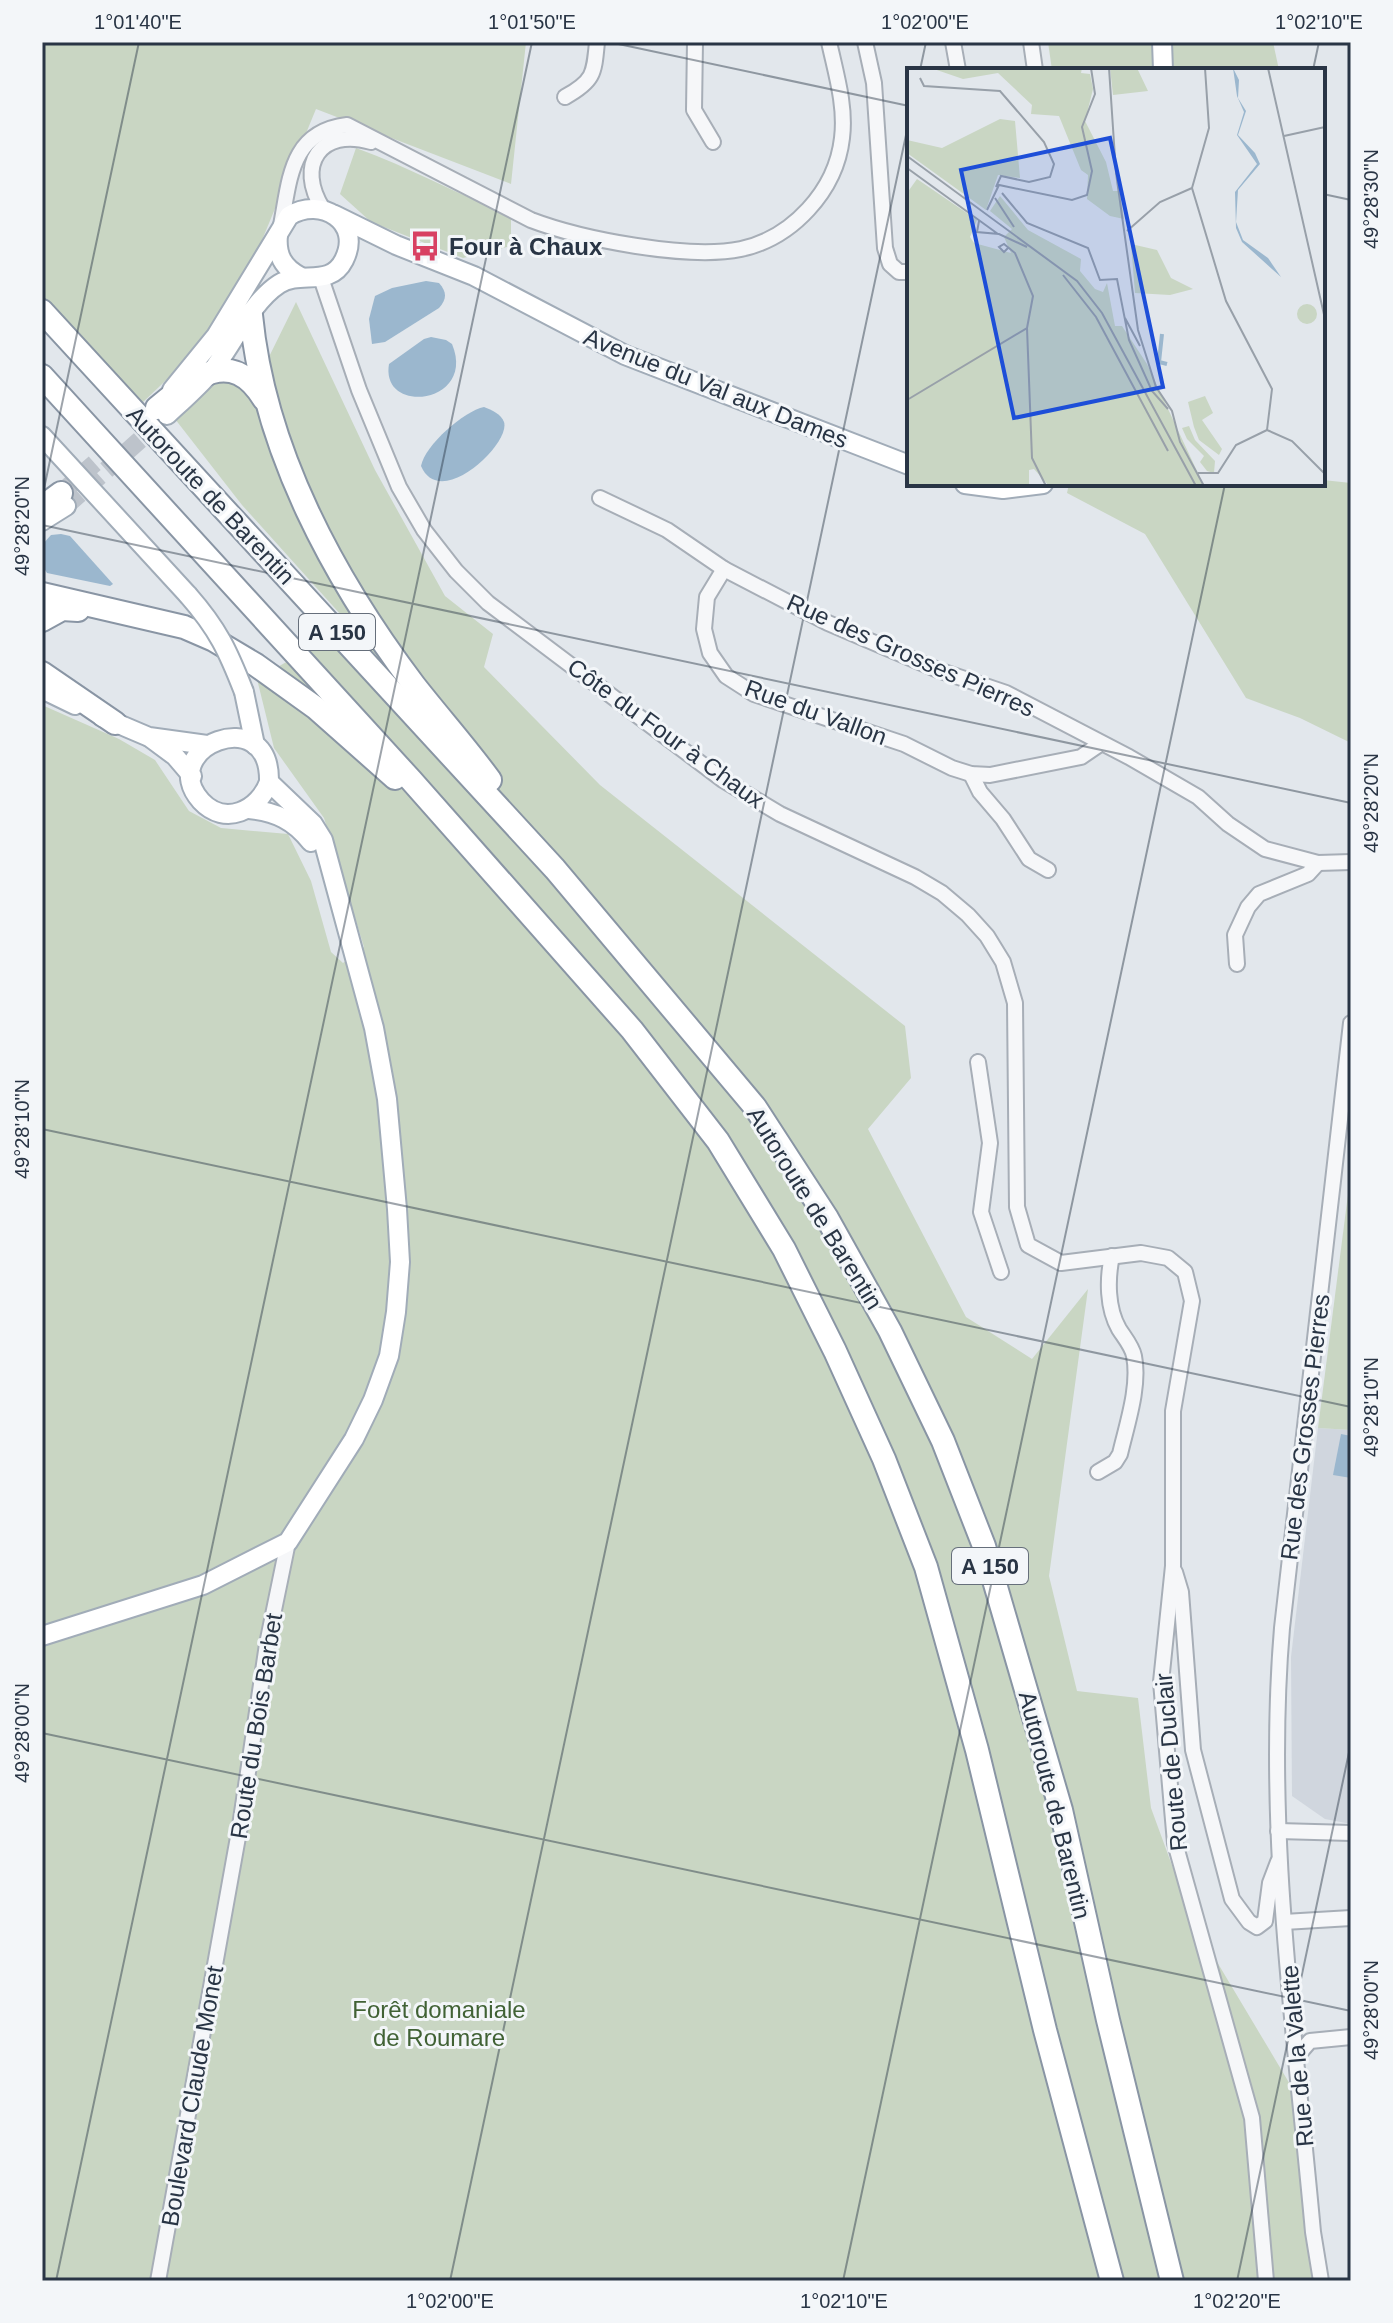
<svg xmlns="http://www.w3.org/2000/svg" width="1393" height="2323" viewBox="0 0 1393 2323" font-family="Helvetica,sans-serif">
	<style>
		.built { fill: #d0d6de }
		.green { fill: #c9d6c3 }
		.water { fill: #9bb7ce }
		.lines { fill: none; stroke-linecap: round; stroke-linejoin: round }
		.major-tunnel { stroke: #bdc3cb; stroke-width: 18; stroke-dasharray: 18 9; stroke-linecap: butt }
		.minor-casing { stroke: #a7aeb7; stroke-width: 18 }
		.major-casing { stroke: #a1acb8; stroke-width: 22 }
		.highway-casing { stroke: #8995a4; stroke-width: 26 }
		.minor { stroke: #f6f7f9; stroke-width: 14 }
		.major { stroke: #fff; stroke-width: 18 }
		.highway { stroke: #fff; stroke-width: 22 }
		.major-bridge-casing { stroke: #a1acb8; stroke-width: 22; stroke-linecap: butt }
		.major-bridge { stroke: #fff; stroke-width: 18 }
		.ticks { fill: none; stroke: #293545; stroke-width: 2; stroke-opacity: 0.45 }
		.labels { text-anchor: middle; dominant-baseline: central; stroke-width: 6; stroke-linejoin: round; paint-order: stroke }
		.shield { fill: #f3f6f9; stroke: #666f7b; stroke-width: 2 }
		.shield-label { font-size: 22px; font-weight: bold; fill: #293545 }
		.poi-label { font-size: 24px; font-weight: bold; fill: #293545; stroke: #f3f6f9; text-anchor: start }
		.street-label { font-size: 24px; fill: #293545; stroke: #f3f6f9 }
		.park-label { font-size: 24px; fill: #416235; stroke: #f3f6f9 }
		.inset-river { fill: none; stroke: #9bb7ce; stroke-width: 4 }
		.inset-road { fill: none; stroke: #98a0a9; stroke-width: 2 }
		.view { fill: #1d4ed8; fill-opacity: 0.15; stroke: #1d4ed8; stroke-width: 4 }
		.inset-edge { fill: none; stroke: #293545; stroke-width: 4 }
		.neatline { fill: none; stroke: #293545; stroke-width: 3 }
		.ticks-label { font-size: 20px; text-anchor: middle; fill: #293545 }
	</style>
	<rect width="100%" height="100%" fill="#e2e7ec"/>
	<polygon class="built" points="1318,1428 1351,1430 1351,1824 1325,1819 1292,1796 1291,1657"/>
	<g class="green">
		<polygon points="42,42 526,42 511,184 316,109 246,279 200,348 141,404 42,297"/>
		<polygon points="1048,42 1273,42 1279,70 1052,70"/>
		<path d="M 356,148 C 409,167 459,195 511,216 L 511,246 L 463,258 L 371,222 L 340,194 Z"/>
		<polygon points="296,302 375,470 445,596 493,634 484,667 600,785 905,1026 911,1078 868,1129 966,1317 1032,1359 1088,1289 1049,1576 1077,1691 1138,1698 1151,1808 1192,1920 1294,2091 1312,2281 42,2281 42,705 119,739 155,760 189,811 221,828 288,834 311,881 331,952 343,963 364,947 324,818 274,748 257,679 350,625 242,505 175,419 218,380 263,369"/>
		<polygon points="1323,480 1351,483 1351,743 1300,718 1246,698 1145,534 1067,493 1069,484 1323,484"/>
		<polygon points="1351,1171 1351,1430 1318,1428"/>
	</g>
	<g class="water">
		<path d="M 426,281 L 439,283 C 447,292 447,299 439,308 L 385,342 L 372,344 L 369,319 L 375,296 L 392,288 Z"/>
		<path d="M 431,337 L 446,340 L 452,344 C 477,404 380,416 389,364 L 424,339 Z"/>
		<path d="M 484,407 C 492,410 501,414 504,422 C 511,444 440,511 421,466 C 425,445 464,411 484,407 Z"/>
		<polygon points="61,534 70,536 113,584 110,586 47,573 42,565 42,545 51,535"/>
		<polygon points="1341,1434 1351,1436 1351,1478 1333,1475"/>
	</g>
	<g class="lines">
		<g class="major-tunnel">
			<polyline points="61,493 113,447"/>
			<polyline points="66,506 159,423"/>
		</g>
		<g class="minor-casing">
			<g id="minor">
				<polyline points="695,42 694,110 713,142"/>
				<polyline points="865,42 874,83 885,248 890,264 899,272 909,272"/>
				<polyline points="953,42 958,70"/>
				<polyline points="1031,42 1035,70"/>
				<path d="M 565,97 C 594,81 594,74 597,42"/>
				<path d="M 323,209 C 295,165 321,127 371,142"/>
				<path d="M 281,225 C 290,179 290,132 347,125 L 531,220 C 581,239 688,260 741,249 C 792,238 836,191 842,138 C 846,106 836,74 829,42"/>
				<polyline points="321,278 359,390 399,487 424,530 456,571 488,603 723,780 780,814 915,877 942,893 968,915 987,936 1003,962 1015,1003 1017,1207 1028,1245 1061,1263 1141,1253 1168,1258 1185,1272 1192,1301 1173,1411 1173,1566 1161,1682 1175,1843 1252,2118 1266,2281"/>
				<polyline points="600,498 667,530 724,569 828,623 938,670 1006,693 1129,757 1198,797 1228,824 1265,849 1318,863 1351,862"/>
				<polyline points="724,569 707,597 704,629 710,653 726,676 754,694 904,744 952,768 971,774 990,775 1081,757 1100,744"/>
				<polyline points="971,774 980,792 1003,819 1029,859 1048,870"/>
				<polyline points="1237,964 1235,935 1248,907 1259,894 1308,874 1318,863"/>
				<polyline points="978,1062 990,1143 981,1212 1001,1272"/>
				<path d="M 1098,1472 L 1115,1462 L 1120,1454 C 1127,1424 1140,1386 1134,1356 C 1132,1346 1124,1337 1119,1329 C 1107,1308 1107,1279 1112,1256"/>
				<polyline points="1175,1572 1181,1592 1193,1750 1232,1899 1249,1922 1257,1927 1265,1921 1270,1883 1278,1862"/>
				<polyline points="1278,1831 1351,1833"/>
				<polyline points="1284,1922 1351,1918"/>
				<polyline points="1297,2056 1310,2041 1351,2037"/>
				<polyline points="158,2281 240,1826 267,1644 288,1542"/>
				<path d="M 1321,2281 L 1313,2232 C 1295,2032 1265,1830 1282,1628 L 1351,1023"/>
			</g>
		</g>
		<g class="major-casing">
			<g id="major">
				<polyline points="1162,42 1163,70"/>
				<polyline points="335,215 396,245 474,276 625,355 909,465"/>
				<path d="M 278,235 C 276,255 283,268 301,277"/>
				<path d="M 167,415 C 182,401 198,387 211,372 C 232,346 251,302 279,284 C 301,270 330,288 344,260 C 363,222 321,196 289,216 L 216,336 L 172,390"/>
				<polyline points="42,436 188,595"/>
				<polyline points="965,484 1003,489 1043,484"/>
				<polyline points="42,521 66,506"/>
				<polyline points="42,689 75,705"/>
				<polyline points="244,692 255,745"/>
				<polyline points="102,717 149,737 207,745"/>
				<polyline points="152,739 175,756 192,776"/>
				<path d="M 249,809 C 276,812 294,820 311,842"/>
				<path d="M 42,1636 L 203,1585 L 288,1542 L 354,1439 L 373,1400 L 389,1356 L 396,1312 L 400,1262 L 397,1209 L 387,1099 L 374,1028 L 323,840 L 313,824 L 269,782 C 271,700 154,748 201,801 C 225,827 259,810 269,782"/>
			</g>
		</g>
		<g class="highway-casing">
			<g id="highway">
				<polyline points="42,311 555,869 755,1107 827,1218 890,1331 943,1441 984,1546 1061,1810 1108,2020 1172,2281"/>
				<path d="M 251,315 C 264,450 334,579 414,685 C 439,717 466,747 490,780"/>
				<polyline points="42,376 411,780 632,1030 718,1141 784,1249 835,1351 884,1459 926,1567 977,1750 1045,2030 1112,2281"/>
				<path d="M 157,408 C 192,379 231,345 264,399"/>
				<polyline points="42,507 61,493"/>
				<polyline points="42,594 184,627 214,640 256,665 316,708 395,778"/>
				<polyline points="42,620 62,609 78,610"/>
				<polyline points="42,673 115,723"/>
			</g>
		</g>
		<use href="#minor" class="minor"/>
		<use href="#major" class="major"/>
		<use href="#highway" class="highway"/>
		<g class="major-bridge-casing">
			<path id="major-bridge" d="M 188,595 C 218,629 228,651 244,692"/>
		</g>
		<use href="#major-bridge" class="major-bridge"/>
	</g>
	<path class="ticks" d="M 609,42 L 909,106M 920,70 L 926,42M 1313,70 L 1319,42M 1323,194 L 1351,200M 42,498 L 139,42M 42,525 L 1351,803M 42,1129 L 1351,1407M 42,1733 L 1351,2011M 56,2281 L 532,42M 450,2281 L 909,121M 843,2281 L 1225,484M 1237,2281 L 1351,1743"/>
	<defs>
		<g id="bus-bare" transform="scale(2.4)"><path d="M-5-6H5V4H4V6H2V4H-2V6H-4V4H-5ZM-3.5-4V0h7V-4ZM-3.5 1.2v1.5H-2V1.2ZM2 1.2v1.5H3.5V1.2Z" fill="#d84062" stroke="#f3f6f9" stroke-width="2.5" paint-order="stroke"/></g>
	</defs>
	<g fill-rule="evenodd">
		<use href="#bus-bare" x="425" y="246"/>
	</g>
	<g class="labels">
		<g class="shield">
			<rect x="299" y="614" width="76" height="36" rx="6"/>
			<rect x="952" y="1548" width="76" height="36" rx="6"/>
		</g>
		<g class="shield-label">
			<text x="337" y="632">A 150</text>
			<text x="990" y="1566">A 150</text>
		</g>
		<g class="poi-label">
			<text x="449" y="246">Four à Chaux</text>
		</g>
		<g class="street-label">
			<text transform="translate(716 388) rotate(22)">Avenue du Val aux Dames</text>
			<text transform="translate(211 495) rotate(47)">Autoroute de Barentin</text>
			<text transform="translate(911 655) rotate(24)">Rue des Grosses Pierres</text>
			<text transform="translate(816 712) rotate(20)">Rue du Vallon</text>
			<text transform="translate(666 733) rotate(36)">Côte du Four à Chaux</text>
			<text transform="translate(815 1208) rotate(58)">Autoroute de Barentin</text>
			<text transform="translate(1305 1427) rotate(-83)">Rue des Grosses Pierres</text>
			<text transform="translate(256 1726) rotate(-81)">Route du Bois Barbet</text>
			<text transform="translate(1171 1762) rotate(-95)">Route de Duclair</text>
			<text transform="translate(1055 1805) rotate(76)">Autoroute de Barentin</text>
			<text transform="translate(1297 2056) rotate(-95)">Rue de la Valette</text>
			<text transform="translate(192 2096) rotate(-80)">Boulevard Claude Monet</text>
		</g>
		<g class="park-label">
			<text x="439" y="2009">Forêt domaniale<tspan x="439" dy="28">de Roumare</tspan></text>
		</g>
	</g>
	<g transform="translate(907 68)">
		<rect width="418" height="418" fill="#e2e7ec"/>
		<path d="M 24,0 L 175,0 L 174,5 L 183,6 L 186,21 L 178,53 L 199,94 L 206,123 L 213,123 L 217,151 L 203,148 L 180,131 L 181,107 L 174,102 L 152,48 L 124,46 L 125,37 L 91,5 L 56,11 ZM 203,0 L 230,0 L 241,23 L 206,27 ZM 93,51 L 108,53 L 113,110 L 91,107 L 79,142 L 0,85 L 0,72 L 35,80 ZM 10,111 L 70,152 L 63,169 L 67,175 L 104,185 L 97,169 L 105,161 L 83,143 L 93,128 L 121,162 L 174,191 L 173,203 L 188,221 L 196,224 L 200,215 L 208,258 L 215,258 L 240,296 L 297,418 L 142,418 L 127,401 L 122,402 L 122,418 L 0,418 L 0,125 ZM 224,176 L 250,182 L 264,210 L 286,221 L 263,227 L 228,225 ZM390 246a10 10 0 1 1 20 0a10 10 0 1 1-20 0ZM 298,328 L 306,345 L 295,352 L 315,381 L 312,387 L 292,372 L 287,359 L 281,334 ZM 282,358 L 288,372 L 308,393 L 307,405 L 300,403 L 293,394 L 297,388 L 280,371 L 275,360 Z" fill="#c9d6c3"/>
		<path d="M 326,0 L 332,12 L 331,30 L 339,43 L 331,67 L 348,85 L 353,96 L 331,122 L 329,154 L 336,172 L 361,190 L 374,209 L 335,174 L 329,160 L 328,124 L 350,96 L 330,67 L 337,44 L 330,28 Z" fill="#9bb7ce"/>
		<path class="inset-river" d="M 255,266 L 252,294 L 260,296"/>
		<path class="inset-road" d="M 202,0 L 209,105 L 231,262 L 249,319 L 265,343 L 273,374 L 297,418M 298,0 L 302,60 L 285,120 L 319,233 L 365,321 L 360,362M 361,0 L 418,251M 13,10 L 17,18 L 93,23 L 137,74 L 147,96 L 143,109 L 122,114 L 94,108 L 89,119M 377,68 L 418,59M 0,88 L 170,213 L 195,245 L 289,418M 0,100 L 91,166M 95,125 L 120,155 L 181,180 L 193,212 L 210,211 L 222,272 L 245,323 L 261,341M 88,130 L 107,159M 80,142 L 92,117 L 165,132 L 180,127 L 185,103 L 175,59 L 188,26 L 184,0M 72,153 L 70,164 L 92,166 L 120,179M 220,163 L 253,134 L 285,120M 156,207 L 189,249 L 261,383M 218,250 L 233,278M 120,260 L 125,390 L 139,418M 0,332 L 120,260 L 126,228 L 108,185 L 97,176 L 92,179 L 97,184 L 101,180M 360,362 L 385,373 L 418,406M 291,405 L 311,405 L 329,377 L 360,362"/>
		<path class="view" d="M 203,70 L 256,319 L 107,350 L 54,102 Z"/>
		<rect width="418" height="418" class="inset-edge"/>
	</g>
	<rect width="1393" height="2323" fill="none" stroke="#f3f6f9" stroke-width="88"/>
	<rect x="44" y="44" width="1305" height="2235" class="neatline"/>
	<g class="ticks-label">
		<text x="138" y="29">1°01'40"E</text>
		<text x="532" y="29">1°01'50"E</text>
		<text x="925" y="29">1°02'00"E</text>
		<text x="1319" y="29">1°02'10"E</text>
		<text transform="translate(1371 199) rotate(-90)" y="7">49°28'30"N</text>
		<text transform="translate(22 526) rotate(-90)" y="7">49°28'20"N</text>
		<text transform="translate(1371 803) rotate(-90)" y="7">49°28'20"N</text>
		<text transform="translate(22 1129) rotate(-90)" y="7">49°28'10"N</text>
		<text transform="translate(1371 1407) rotate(-90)" y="7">49°28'10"N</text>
		<text transform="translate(22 1733) rotate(-90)" y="7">49°28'00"N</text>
		<text transform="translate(1371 2010) rotate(-90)" y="7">49°28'00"N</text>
		<text x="450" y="2308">1°02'00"E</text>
		<text x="844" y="2308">1°02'10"E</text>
		<text x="1237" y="2308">1°02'20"E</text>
	</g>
</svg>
